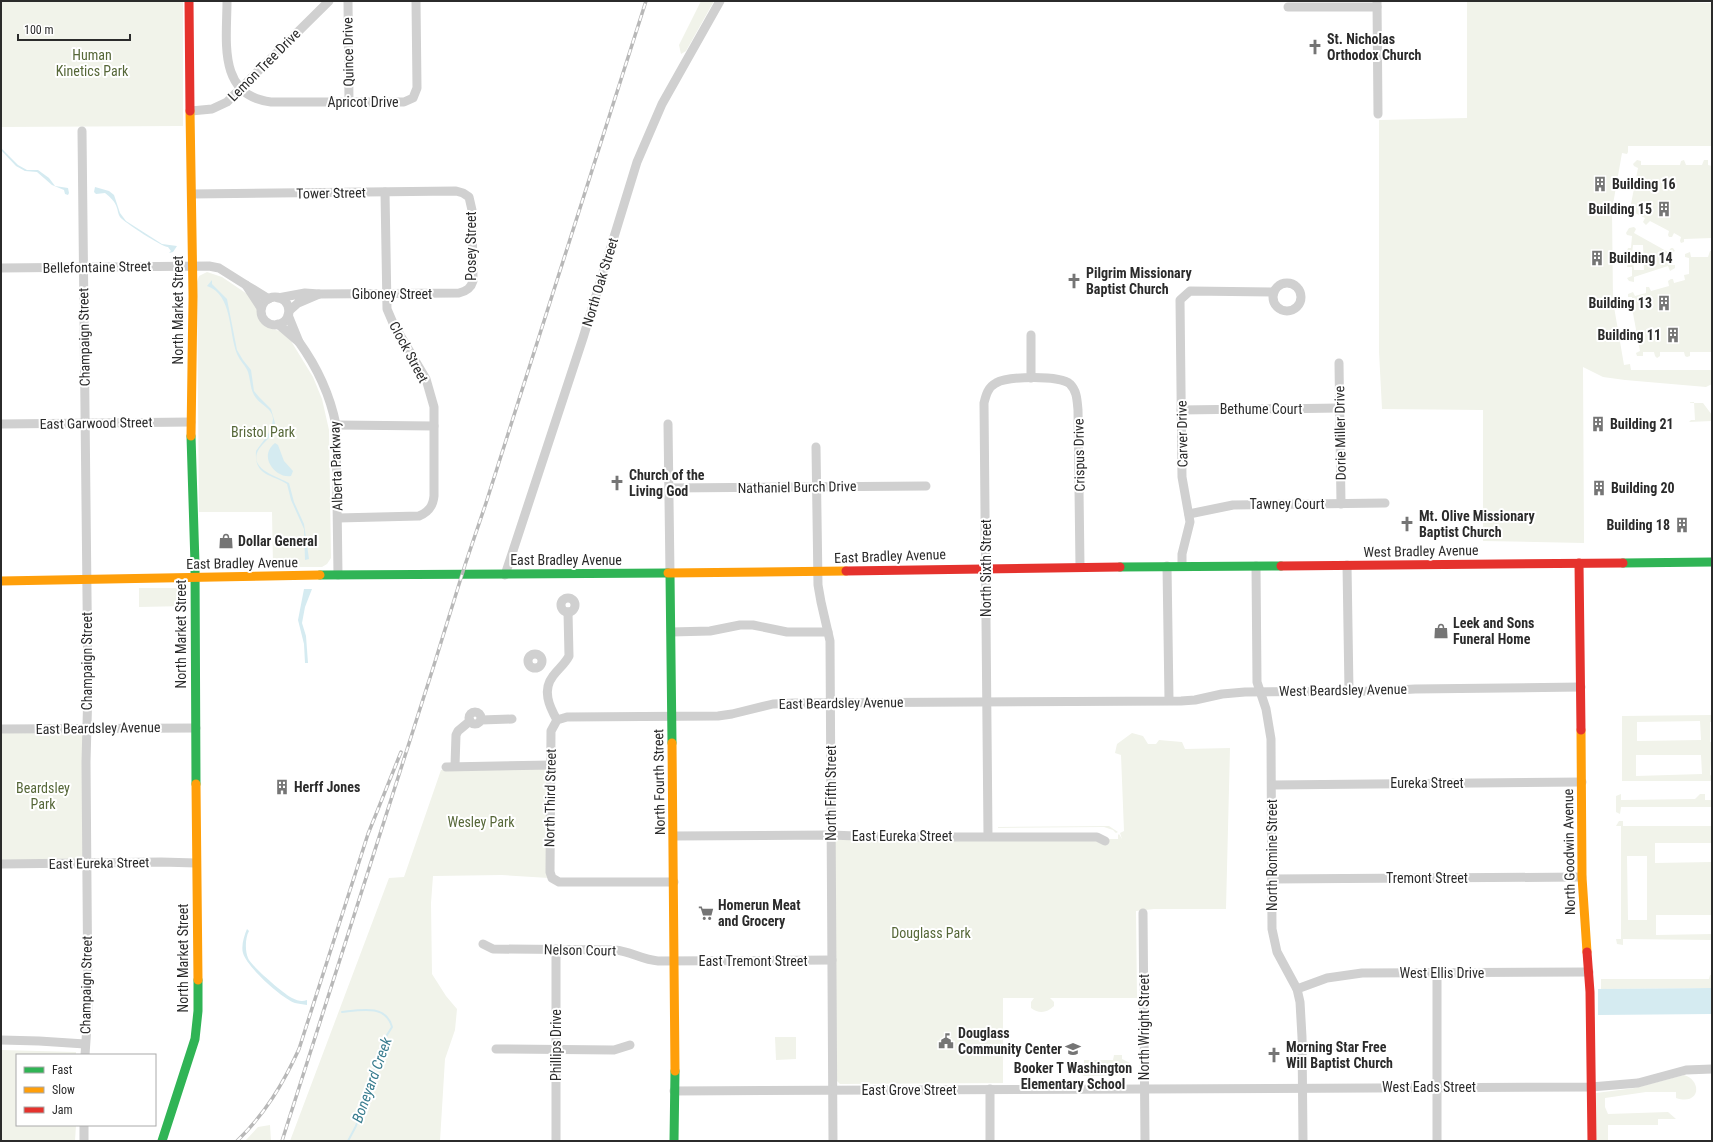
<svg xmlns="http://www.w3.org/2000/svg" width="1713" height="1142" viewBox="0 0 1713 1142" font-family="'Roboto Condensed',sans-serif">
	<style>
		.green { fill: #f1f3ea; fill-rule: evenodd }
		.water { fill: #d5ebf1 }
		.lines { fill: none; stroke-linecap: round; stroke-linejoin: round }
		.stream { stroke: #d5ebf1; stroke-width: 2 }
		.street { stroke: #d0d0d0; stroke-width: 9 }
		.fast { stroke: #30b455; stroke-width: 9 }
		.slow { stroke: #ff9f0a; stroke-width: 9 }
		.jam { stroke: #e5322d; stroke-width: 9 }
		.rail-casing { stroke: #b8b8b8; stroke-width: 3.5 }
		.rail { stroke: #fff; stroke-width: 2; stroke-dasharray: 6; stroke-linecap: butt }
		.labels { text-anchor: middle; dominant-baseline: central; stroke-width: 4; stroke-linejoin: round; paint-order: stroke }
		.poi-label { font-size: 14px; font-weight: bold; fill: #2b2b2b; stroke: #fff; text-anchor: start }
		.street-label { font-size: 14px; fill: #2b2b2b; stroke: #fff }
		.park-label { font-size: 14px; fill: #566738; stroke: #fff }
		.water-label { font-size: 15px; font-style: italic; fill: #387c8e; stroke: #fff }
	</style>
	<rect width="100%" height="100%" fill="#fff"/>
	<g class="green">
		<polygon points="1,1 183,1 183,126 1,127"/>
		<polygon points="701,1 714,1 686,51 681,54 679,45"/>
		<polygon points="1467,1 1626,1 1712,3 1712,146 1628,146 1628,152 1627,154 1622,153 1612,210 1613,301 1624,365 1630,364 1631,370 1712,370 1712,384 1706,387 1625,380 1603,377 1583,367 1584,543 1483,541 1483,410 1382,409 1379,352 1379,120 1467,118"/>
		<polygon points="1637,160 1641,161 1641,165 1680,165 1681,161 1684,160 1686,165 1702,165 1704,160 1708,160 1708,165 1712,166 1712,238 1684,239 1684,242 1681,243 1680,241 1681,237 1674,233 1672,237 1669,237 1668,235 1669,231 1650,221 1646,225 1643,222 1645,218 1633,212 1630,216 1627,215 1626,210 1630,209 1638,168 1634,166 1633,164"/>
		<polygon points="1634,227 1636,229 1634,233 1668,252 1671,248 1673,248 1675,251 1671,253 1671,265 1675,265 1675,268 1670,271 1668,266 1634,277 1634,282 1629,281 1627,278 1632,276 1632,267 1627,267 1628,263 1633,262 1634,270 1644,270 1643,245 1633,245 1632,254 1627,251 1628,248 1631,248 1632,236 1627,235 1626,233 1629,228"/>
		<polygon points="1710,251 1712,251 1712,352 1690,352 1690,356 1687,357 1685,356 1684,352 1660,352 1660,356 1657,358 1655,356 1654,352 1643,352 1643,356 1637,356 1636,353 1640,351 1632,308 1632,297 1628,297 1628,294 1633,292 1635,296 1646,293 1646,287 1649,287 1651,291 1669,286 1668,281 1671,279 1673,279 1674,283 1685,280 1684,275 1689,274 1689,258 1685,257 1685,254 1690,252 1691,257 1708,257"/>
		<polygon points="207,272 222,277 253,298 262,323 269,328 283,332 291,341 313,377 322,399 329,430 331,558 327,564 322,567 273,567 272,512 199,512 197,282 199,276"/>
		<polygon points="1689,402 1703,403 1712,415 1712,421 1689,422 1691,420 1695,420 1694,402"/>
		<polygon points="139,588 179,588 184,595 187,606 139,607"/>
		<path d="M 1712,715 L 1712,722 L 1710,722 L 1710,742 L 1712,742 L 1710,775 L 1712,776 L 1712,781 L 1622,781 L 1622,716 ZM 1700,721 L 1701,740 L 1637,741 L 1637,722 ZM 1636,755 L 1701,755 L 1702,774 L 1636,776 Z"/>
		<polygon points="85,730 85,860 1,862 1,731"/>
		<path d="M 1132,733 L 1143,736 L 1148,744 L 1156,744 L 1159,740 L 1182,742 L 1185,749 L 1230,748 L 1226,909 L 1154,909 L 1136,911 L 1137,998 L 1050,998 L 1054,1002 L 1054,1006 C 1047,1013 1039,1014 1031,1008 L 1031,1002 L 1034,998 L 1003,998 L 1003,1083 L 840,1084 L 837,1081 L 833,837 L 1118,839 L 1118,835 L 1119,834 L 1122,839 L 1120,833 L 1124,831 L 1121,755 L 1115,753 L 1117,744 Z"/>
		<polygon points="551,765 549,878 502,875 433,876 431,903 432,974 446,996 457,1009 455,1030 445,1059 440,1141 290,1141 389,878 404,877 441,770"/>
		<polygon points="1621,794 1621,800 1695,799 1700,794 1705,794 1705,800 1712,800 1712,807 1621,807 1620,814 1616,812 1616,796"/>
		<path d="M 1619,821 L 1623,821 L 1623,826 L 1712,826 L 1712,843 L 1655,843 L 1655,863 L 1712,862 L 1712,915 L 1656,915 L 1656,935 L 1712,934 L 1712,940 L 1623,939 L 1623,945 L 1617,944 L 1616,939 L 1621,939 L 1621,826 L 1616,826 ZM 1627,856 L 1647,856 L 1647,920 L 1628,920 Z"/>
		<polygon points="1109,826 1118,832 1116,833 1113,830 1104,827 998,828 998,827"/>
		<polygon points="1710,975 1712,975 1712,988 1601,989 1601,979 1709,979"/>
		<polygon points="775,1037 796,1037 796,1059 776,1060"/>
		<polygon points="1,1050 76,1052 76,1055 17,1055 17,1125 76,1125 75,1141 1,1141"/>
		<polygon points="1114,1055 1122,1055 1122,1059 1130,1063 1130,1075 1084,1076 1081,1074 1084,1066 1084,1060 1113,1060"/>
		<path d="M 1684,1075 C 1702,1080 1701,1106 1676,1098 L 1676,1092 L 1646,1092 L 1605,1098 L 1605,1107 L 1608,1114 L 1668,1112 L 1676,1119 L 1658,1119 L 1658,1125 L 1608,1125 L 1608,1141 L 1595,1141 L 1596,1093 L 1635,1088 Z"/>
		<polygon points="270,1125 271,1141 245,1141 258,1127"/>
	</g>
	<g class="water">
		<polygon points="1,148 18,165 27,170 38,170 49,178 55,186 68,188 69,193 68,195 65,194 64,190 52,185 37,172 25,171 16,166 1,150"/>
		<path d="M 95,187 L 109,191 L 114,195 L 120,213 L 126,221 L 162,244 L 177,246 L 173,252 L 169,253 L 171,251 L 168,247 C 162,247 124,222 120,217 C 118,214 118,211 117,208 C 115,201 110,197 105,193 L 96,194 L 94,192 Z"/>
		<path d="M 212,280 L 212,284 L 227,299 L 237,350 L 243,360 L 251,370 L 254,391 L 259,397 L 271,409 L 275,423 L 274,433 C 269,438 263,443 259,449 C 247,469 277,476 289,483 L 294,502 L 304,524 L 309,559 L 305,560 L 304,529 L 291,500 L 287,484 C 271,474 254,476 256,451 C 263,441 272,432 273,419 C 273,409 261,405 256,398 C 250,390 251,382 248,372 C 246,366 240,361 237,354 C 228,331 233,295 207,286 Z"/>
		<path d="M 275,443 L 278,445 L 284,461 L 293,471 L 291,476 C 277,479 257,457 275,443 Z"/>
		<polygon points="304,589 312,589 305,607 302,623 306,636 308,663 305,663 304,644 298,620"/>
		<path d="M 247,929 L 249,931 C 245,938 245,951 248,958 C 251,966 284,994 292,998 C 298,1001 302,1002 307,1000 L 307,1005 C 303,1004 298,1004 295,1003 C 281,998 247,967 243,953 C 241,946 244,936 247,929 Z"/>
		<polygon points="1712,988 1712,1014 1598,1015 1598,989"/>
	</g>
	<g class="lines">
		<path class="stream" d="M 342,1012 C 360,1010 386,1004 392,1027 L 382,1043 L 356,1126 L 348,1141"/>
		<g class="street">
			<path d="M 227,1 C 227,40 217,96 271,102 L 404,102 L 413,98 L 417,88 L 416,1"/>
			<polyline points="348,1 349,102"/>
			<polyline points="1377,1 1378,114"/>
			<polyline points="1288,7 1377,7"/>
			<polyline points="191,111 212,109 227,102 329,1"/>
			<polyline points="82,131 88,688 86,762 88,1011 85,1055"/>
			<path d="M 192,194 L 456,191 L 463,193 L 469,197 L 472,210 L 473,281 C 471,288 467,291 459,293 L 319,294"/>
			<polyline points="1,268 209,266 219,268 246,285"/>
			<circle cx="1287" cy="297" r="14"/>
			<circle cx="275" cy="311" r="14"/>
			<polyline points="278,298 305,293 319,294 298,303 289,311"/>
			<polyline points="261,308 246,285 269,299"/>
			<polyline points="278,324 299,342 288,315"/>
			<polyline points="1031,335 1031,378"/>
			<path d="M 299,342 C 317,367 330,395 336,425 L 338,575"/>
			<polyline points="1339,363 1341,504"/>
			<polyline points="1181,410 1340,408"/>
			<polyline points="1,424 191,422"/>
			<polyline points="668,424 670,574"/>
			<polyline points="336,425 434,426"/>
			<polyline points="816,447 818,585 821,602 830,641 833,1141"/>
			<polyline points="669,488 926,486"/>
			<polyline points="1189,514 1233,505 1385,503"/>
			<path d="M 338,518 L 419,516 C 429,512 433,506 434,496 L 434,407 L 426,379 L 393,323 L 387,309 L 385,192"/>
			<polyline points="1347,565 1349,691"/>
			<polyline points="1167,566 1169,700"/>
			<polyline points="1182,566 1182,554 1190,522 1182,477 1180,300 1190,291 1274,292"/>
			<polyline points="1256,566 1257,682 1266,709 1271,739 1272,929 1277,952 1297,989 1300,1002 1302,1037 1303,1141"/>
			<polyline points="505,575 583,338 637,162 662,104 720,1"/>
			<circle cx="568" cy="605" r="7"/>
			<polyline points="671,632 710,631 740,625 753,625 787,632 828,632"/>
			<circle cx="535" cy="661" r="7"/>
			<circle cx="475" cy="718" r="6"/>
			<polyline points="481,720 512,719"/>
			<path d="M 557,720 C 549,706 542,690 553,676 C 558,669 565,664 569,656 L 568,612"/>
			<polyline points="1,729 196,728"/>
			<polyline points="455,766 456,735 458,731 470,721"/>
			<polyline points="446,767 552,765"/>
			<polyline points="1272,785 1582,782"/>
			<polyline points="674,836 831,835 881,837 1097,837 1105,841"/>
			<path d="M 988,836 L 984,403 C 986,395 988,387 996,383 C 1008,376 1060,375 1070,384 C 1077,391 1077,400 1078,410 L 1080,567"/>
			<polyline points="1,864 161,862 196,863"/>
			<polyline points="1273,879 1582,877"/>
			<polyline points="674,882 559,882 552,878 550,872 551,731 557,720 567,717 718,716 732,714 773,704 795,703 1181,701 1195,700 1222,694 1245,692 1380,691 1415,689 1581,687"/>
			<polyline points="1143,913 1145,1141"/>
			<path d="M 483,944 L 493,949 L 615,950 C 630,951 642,960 658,961 L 832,960"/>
			<polyline points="1297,989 1327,978 1362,973 1589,972"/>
			<polyline points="1,1040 39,1041 85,1044"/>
			<polyline points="496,1049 614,1050 630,1045"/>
			<polyline points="674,1091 1591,1087 1638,1083 1686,1070 1712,1069"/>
			<polyline points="84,1125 84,1141"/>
			<polyline points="556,1141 556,949"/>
			<polyline points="990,1141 990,1089"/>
			<polyline points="1437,1141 1437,973"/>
		</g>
		<g class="fast">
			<polyline points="191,436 195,564 196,784"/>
			<polyline points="1623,563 1712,562"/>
			<polyline points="1120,567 1281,566"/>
			<polyline points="670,574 672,743"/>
			<polyline points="320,575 668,573"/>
			<polyline points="162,1141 195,1039 198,1011 198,980"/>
			<polyline points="674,1141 675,1071"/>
		</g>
		<g class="slow">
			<polyline points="190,111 193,296 191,436"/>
			<polyline points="668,573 846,571"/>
			<polyline points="1,581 320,575"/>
			<polyline points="1581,730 1582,877 1587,952"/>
			<polyline points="672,743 675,1071"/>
			<polyline points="196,784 198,980"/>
		</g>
		<g class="jam">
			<polyline points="189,1 190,111"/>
			<polyline points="1579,563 1581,730"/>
			<polyline points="1281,566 1623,563"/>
			<polyline points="846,571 1120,567"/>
			<polyline points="1587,952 1590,992 1592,1141"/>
		</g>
		<g class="rail-casing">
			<g id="rail">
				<path d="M 237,1141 C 265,1114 283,1084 299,1049 L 368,834 L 401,752"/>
				<polyline points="282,1141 434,665 465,565 486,503 646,1"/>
			</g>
		</g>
		<use href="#rail" class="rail"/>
	</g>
	<defs>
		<g id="church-bare" transform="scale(1.2)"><path d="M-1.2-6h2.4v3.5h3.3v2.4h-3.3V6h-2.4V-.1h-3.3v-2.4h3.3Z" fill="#757575" stroke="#fff" stroke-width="2.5" paint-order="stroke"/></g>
		<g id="building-bare" transform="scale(1.2)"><path d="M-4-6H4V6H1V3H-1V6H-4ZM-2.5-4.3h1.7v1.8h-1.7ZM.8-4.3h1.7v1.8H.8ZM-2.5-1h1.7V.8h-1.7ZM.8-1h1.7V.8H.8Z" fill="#757575" stroke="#fff" stroke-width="2.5" paint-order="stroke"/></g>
		<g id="shop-bare" transform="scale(1.2)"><path d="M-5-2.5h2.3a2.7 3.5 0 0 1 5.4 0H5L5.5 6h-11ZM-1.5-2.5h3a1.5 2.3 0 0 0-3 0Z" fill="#757575" stroke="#fff" stroke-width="2.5" paint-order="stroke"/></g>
		<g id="supermarket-bare" transform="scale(1.2)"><path d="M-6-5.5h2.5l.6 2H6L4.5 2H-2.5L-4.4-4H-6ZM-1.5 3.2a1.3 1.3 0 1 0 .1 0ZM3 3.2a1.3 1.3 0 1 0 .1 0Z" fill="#757575" stroke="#fff" stroke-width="2.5" paint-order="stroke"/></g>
		<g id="civic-bare" transform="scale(1.2)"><path d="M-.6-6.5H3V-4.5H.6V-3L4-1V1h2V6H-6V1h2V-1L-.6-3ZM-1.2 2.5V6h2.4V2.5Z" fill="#757575" stroke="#fff" stroke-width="2.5" paint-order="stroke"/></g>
		<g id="school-bare" transform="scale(1.2)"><path d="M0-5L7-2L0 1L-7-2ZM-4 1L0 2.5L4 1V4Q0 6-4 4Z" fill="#757575" stroke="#fff" stroke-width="2.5" paint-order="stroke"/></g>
	</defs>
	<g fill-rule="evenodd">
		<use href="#church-bare" x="1315" y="47"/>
		<use href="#building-bare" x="1600" y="184"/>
		<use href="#building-bare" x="1664" y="209"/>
		<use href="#building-bare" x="1597" y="258"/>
		<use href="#church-bare" x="1074" y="281"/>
		<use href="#building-bare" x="1664" y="303"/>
		<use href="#building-bare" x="1673" y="335"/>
		<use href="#building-bare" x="1598" y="424"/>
		<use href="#church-bare" x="617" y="483"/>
		<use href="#building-bare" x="1599" y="488"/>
		<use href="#church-bare" x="1407" y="524"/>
		<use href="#building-bare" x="1682" y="525"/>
		<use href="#shop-bare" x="226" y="541"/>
		<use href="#shop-bare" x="1441" y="631"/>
		<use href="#building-bare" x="282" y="787"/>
		<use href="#supermarket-bare" x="706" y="913"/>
		<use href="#civic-bare" x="946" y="1041"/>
		<use href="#school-bare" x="1073" y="1049"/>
		<use href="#church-bare" x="1274" y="1055"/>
	</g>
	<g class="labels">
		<g class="poi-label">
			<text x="1327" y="39">St. Nicholas<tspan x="1327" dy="16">Orthodox Church</tspan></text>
			<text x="1612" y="184">Building 16</text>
			<text x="1652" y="209" text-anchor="end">Building 15</text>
			<text x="1609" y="258">Building 14</text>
			<text x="1086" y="273">Pilgrim Missionary<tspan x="1086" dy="16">Baptist Church</tspan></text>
			<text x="1652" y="303" text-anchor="end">Building 13</text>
			<text x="1661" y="335" text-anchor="end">Building 11</text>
			<text x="1610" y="424">Building 21</text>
			<text x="629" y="475">Church of the<tspan x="629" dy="16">Living God</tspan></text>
			<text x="1611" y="488">Building 20</text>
			<text x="1419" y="516">Mt. Olive Missionary<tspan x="1419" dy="16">Baptist Church</tspan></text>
			<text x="1670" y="525" text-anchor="end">Building 18</text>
			<text x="238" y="541">Dollar General</text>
			<text x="1453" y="623">Leek and Sons<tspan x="1453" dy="16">Funeral Home</tspan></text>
			<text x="294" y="787">Herff Jones</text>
			<text x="718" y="905">Homerun Meat<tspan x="718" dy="16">and Grocery</tspan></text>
			<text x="958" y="1033">Douglass<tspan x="958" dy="16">Community Center</tspan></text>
			<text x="1286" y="1047">Morning Star Free<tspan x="1286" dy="16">Will Baptist Church</tspan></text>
			<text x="1073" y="1068" text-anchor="middle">Booker T Washington<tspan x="1073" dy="16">Elementary School</tspan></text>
		</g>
		<g class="street-label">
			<text transform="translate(348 52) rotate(-91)">Quince Drive</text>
			<text transform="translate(264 65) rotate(-45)">Lemon Tree Drive</text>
			<text x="363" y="102">Apricot Drive</text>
			<text transform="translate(331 193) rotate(-1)">Tower Street</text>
			<text transform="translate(471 246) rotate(-90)">Posey Street</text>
			<text transform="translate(97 267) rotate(-1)">Bellefontaine Street</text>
			<text transform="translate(600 282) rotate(-73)">North Oak Street</text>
			<text x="392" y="294">Giboney Street</text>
			<text transform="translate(178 310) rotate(-90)">North Market Street</text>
			<text transform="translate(84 337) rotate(-91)">Champaign Street</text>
			<text transform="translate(409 352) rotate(62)">Clock Street</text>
			<text x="1261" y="409">Bethume Court</text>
			<text transform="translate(96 423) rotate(-1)">East Garwood Street</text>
			<text transform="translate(1340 433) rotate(-91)">Dorie Miller Drive</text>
			<text transform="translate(1182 434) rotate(-91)">Carver Drive</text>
			<text transform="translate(1079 455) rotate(-91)">Crispus Drive</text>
			<text transform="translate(336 466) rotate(-92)">Alberta Parkway</text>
			<text transform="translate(797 487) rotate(-1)">Nathaniel Burch Drive</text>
			<text x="1287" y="504">Tawney Court</text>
			<text transform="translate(1421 551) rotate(-1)">West Bradley Avenue</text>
			<text transform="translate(890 556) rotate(-2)">East Bradley Avenue</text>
			<text x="566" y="560">East Bradley Avenue</text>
			<text transform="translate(242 563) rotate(-1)">East Bradley Avenue</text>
			<text transform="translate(986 568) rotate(-90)">North Sixth Street</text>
			<text transform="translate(181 634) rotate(-90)">North Market Street</text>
			<text transform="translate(87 661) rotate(-90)">Champaign Street</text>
			<text transform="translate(1343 690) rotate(-1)">West Beardsley Avenue</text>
			<text transform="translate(841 703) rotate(-1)">East Beardsley Avenue</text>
			<text transform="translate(98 728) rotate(-1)">East Beardsley Avenue</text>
			<text transform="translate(659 782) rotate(-91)">North Fourth Street</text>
			<text x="1427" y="783">Eureka Street</text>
			<text transform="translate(831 793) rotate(-90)">North Fifth Street</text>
			<text transform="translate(550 798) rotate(-89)">North Third Street</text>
			<text x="902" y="836">East Eureka Street</text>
			<text transform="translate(1569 852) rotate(-91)">North Goodwin Avenue</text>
			<text transform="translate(1272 855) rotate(-90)">North Romine Street</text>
			<text transform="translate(99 863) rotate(-1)">East Eureka Street</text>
			<text x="1427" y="878">Tremont Street</text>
			<text transform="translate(580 950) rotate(1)">Nelson Court</text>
			<text transform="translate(183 958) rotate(-90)">North Market Street</text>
			<text x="753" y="961">East Tremont Street</text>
			<text x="1442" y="973">West Ellis Drive</text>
			<text transform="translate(86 985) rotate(-89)">Champaign Street</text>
			<text transform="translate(1144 1027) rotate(-90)">North Wright Street</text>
			<text transform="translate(556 1045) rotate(-90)">Phillips Drive</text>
			<text x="1429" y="1087">West Eads Street</text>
			<text x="909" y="1090">East Grove Street</text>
		</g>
		<g class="park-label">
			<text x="92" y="55">Human<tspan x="92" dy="16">Kinetics Park</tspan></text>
			<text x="263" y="432">Bristol Park</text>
			<text x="43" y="788">Beardsley<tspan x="43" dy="16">Park</tspan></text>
			<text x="481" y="822">Wesley Park</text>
			<text x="931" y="933">Douglass Park</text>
		</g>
		<g class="water-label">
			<text transform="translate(372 1080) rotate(-70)">Boneyard Creek</text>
		</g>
	</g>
	<rect width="1713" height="1142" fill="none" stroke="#2b2b2b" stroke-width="4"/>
	<rect x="16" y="1054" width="140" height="72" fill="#ffffff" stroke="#aaaaaa"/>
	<rect x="24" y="1067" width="20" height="6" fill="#30b455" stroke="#aaaaaa"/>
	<text x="52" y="1074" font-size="12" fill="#2b2b2b">Fast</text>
	<rect x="24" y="1087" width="20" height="6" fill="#ff9f0a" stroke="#aaaaaa"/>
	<text x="52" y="1094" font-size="12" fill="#2b2b2b">Slow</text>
	<rect x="24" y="1107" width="20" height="6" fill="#e5322d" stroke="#aaaaaa"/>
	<text x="52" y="1114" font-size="12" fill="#2b2b2b">Jam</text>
	<path d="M18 34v6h112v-6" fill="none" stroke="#2b2b2b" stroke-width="2"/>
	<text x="24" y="34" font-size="12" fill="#2b2b2b" stroke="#ffffff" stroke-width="3" paint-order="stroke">100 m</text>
</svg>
